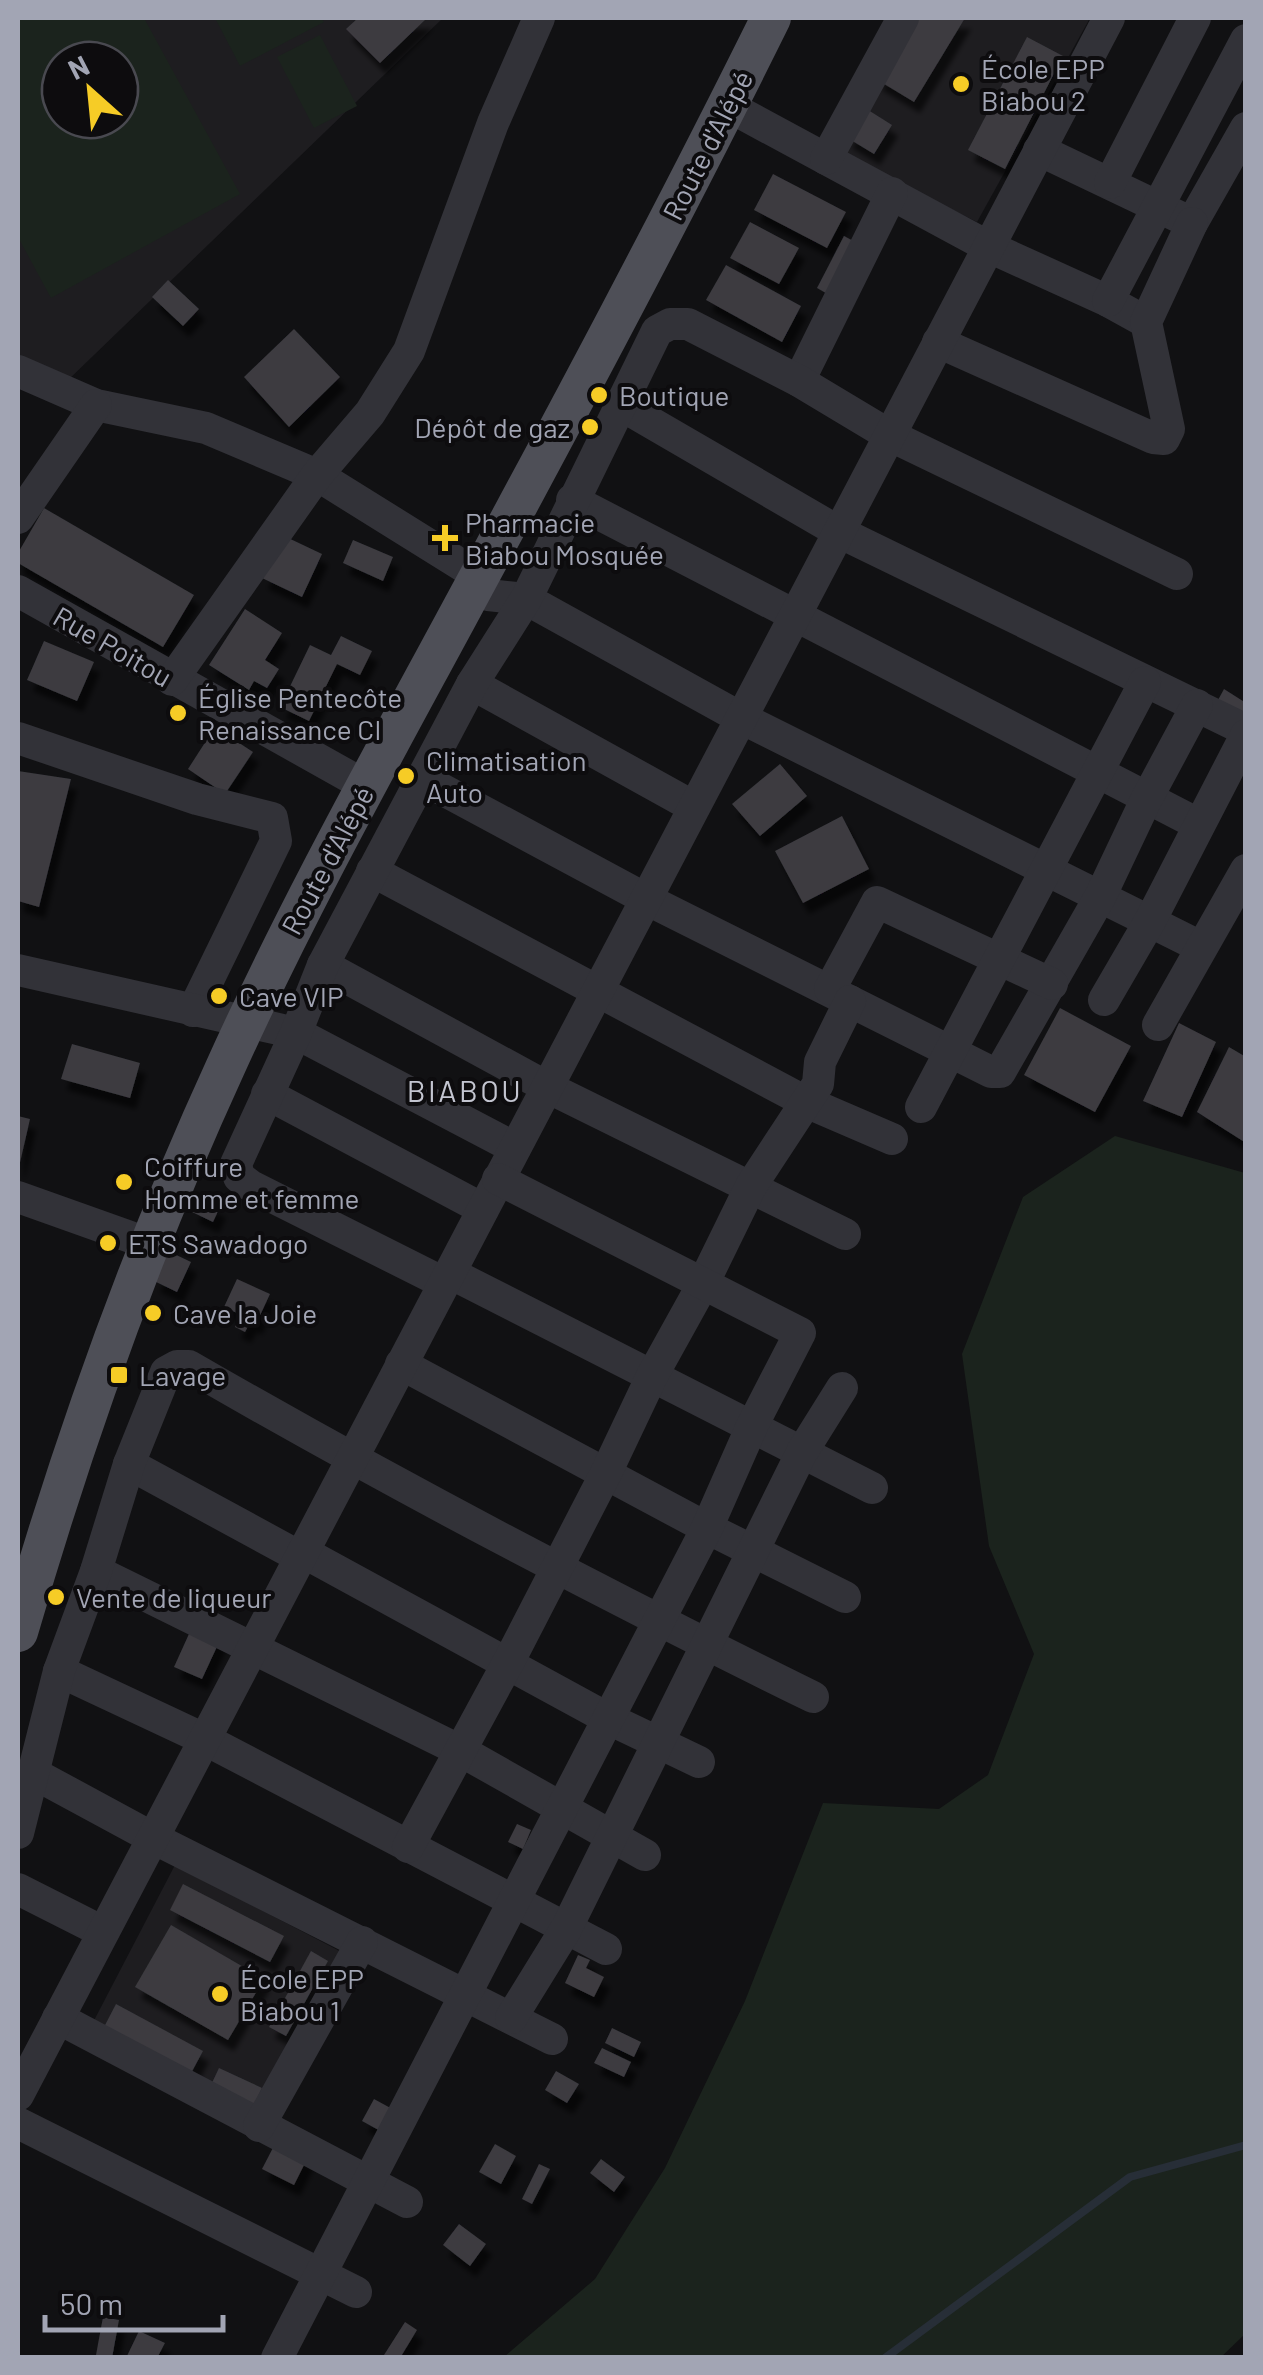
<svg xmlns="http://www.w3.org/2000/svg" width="1263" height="2375" viewBox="0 0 1263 2375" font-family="Barlow,sans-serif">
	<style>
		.built { fill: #1e1d20; fill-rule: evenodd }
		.green { fill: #1b231d; fill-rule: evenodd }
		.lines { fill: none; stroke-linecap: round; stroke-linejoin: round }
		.stream { stroke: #272e37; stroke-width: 8 }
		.building { fill: #3c3b40; filter: url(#shadow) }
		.minor { stroke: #323238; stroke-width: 32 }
		.major { stroke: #4e4f57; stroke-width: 40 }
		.poi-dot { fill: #f6cc26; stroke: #0d0c0e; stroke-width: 4 }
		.labels { text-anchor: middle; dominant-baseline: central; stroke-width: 8; stroke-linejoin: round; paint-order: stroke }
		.poi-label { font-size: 28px; fill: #a2a5b4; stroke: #0d0c0e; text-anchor: start }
		.street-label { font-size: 28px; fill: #a2a5b4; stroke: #0d0c0e }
		.neighbourhood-label { font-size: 30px; letter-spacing: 2.5px; fill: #c3c5d0; stroke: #0d0c0e }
	</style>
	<defs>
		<filter id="shadow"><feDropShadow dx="6" dy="11" stdDeviation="2.5" flood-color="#0009"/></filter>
	</defs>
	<rect width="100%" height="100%" fill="#111113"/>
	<g class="built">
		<path d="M 18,18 L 443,18 L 65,383 L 18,361 ZM 60,60 L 120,60 L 120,120 L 60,120 Z"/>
		<polygon points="905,18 1090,18 977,222 835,151"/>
		<polygon points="175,1865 351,1957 264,2123 88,2032"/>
	</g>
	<g class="green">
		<path d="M 18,18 L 144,18 L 240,194 L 51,298 L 18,237 ZM 60,60 L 120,60 L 120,120 L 60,120 Z"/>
		<polygon points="215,18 321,18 324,22 240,66"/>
		<polygon points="320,35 357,106 314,128 277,57"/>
		<polygon points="1115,1136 1245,1173 1245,2334 1220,2358 504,2357 595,2279 665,2168 745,2001 823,1803 939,1809 988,1775 1034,1654 989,1546 962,1354 1023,1197"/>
	</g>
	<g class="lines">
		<polyline class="stream" points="885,2358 1130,2177 1246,2145"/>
	</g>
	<g class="building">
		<polygon points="358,18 427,18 380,63 346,29"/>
		<polygon points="914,18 965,18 914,102 876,79"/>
		<polygon points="1027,37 1063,56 1005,169 968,150"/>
		<polygon points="865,108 892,125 874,154 846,137"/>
		<polygon points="773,174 846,212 827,248 754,210"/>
		<polygon points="750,222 799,248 779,284 730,258"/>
		<polygon points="844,236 859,244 831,296 817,288"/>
		<polygon points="726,265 801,306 782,342 706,300"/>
		<polygon points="168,280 199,309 183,326 152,297"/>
		<polygon points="294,329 340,377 289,427 244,377"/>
		<polygon points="44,508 194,595 163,647 18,563 18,553"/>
		<polygon points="282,535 322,554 302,597 262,578"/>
		<polygon points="353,540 393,557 383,581 343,563"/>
		<polygon points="245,609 282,633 265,660 279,669 267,688 254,681 249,690 209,665"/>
		<polygon points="341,636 372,651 360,675 337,664 309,721 280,707 310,645 331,655"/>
		<polygon points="44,641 94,662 77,701 27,680"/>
		<polygon points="1224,689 1246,703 1246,734 1211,713"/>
		<polygon points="215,727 253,752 225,794 188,769"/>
		<polygon points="780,764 807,796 760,836 732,804"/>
		<polygon points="18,771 71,779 39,907 18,901"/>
		<polygon points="842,816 869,869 803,903 775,851"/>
		<polygon points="1060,1008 1131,1046 1095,1112 1024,1075"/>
		<polygon points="1179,1023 1216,1042 1182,1117 1143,1101"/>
		<polygon points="72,1044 140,1063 130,1098 61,1079"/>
		<polygon points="1229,1047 1246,1057 1246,1143 1197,1112"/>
		<polygon points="18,1116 30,1119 19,1167 18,1167"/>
		<polygon points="199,1197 220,1207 213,1222 192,1212"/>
		<polygon points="168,1251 191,1262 177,1292 154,1281"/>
		<polygon points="237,1279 270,1294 256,1324 251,1321 245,1332 235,1327 241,1315 224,1307"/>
		<polygon points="193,1625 221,1638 202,1679 174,1667"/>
		<polygon points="517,1824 531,1830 523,1849 508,1842"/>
		<polygon points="183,1884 284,1936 270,1962 170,1910"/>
		<polygon points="171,1925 264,1979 228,2040 135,1987"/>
		<polygon points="311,1951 328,1961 286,2036 269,2027"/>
		<polygon points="578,1955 590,1960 586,1968 604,1977 594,1997 565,1983"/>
		<polygon points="116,2004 203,2051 190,2075 103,2029"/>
		<polygon points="612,2028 641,2042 634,2057 605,2043"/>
		<polygon points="602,2048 631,2062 624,2077 594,2063"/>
		<polygon points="219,2068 262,2088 253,2107 210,2087"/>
		<polygon points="556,2071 579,2084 567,2103 545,2090"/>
		<polygon points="374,2099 396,2111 384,2133 362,2121"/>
		<polygon points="276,2142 308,2157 294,2185 262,2169"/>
		<polygon points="495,2144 516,2156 501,2184 479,2172"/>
		<polygon points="601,2159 625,2177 614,2192 590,2173"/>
		<polygon points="539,2164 550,2169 532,2204 522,2199"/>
		<polygon points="459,2224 486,2244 470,2266 443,2245"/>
		<polygon points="103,2317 119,2320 112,2358 96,2355"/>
		<polygon points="405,2322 417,2330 400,2358 387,2358 384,2355"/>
		<polygon points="139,2331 165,2343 157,2358 126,2358"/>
	</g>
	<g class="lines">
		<g class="minor">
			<polyline points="728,106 989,247 1108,301 1146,322"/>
			<polyline points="1039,150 1192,223 1246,128"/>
			<polyline points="826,159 903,18"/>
			<polyline points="1110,183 1195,18"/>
			<polyline points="1108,301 1246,40"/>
			<polyline points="938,342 1153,438 1164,439 1169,429 1146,322 1192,223"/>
			<polyline points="18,371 96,405 206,428 317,475 479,576"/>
			<polyline points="799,381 892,193"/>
			<polyline points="619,404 839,532 1246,730"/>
			<polyline points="572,500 1198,824"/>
			<polyline points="18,518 96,405"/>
			<polyline points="472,589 488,595 526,599 741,718 1201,947"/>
			<polyline points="18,591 366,786"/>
			<polyline points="172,680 317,475 370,413 409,351 493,123 539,18"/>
			<polyline points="472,684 694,807"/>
			<polyline points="18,738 197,799 272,818 276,841 193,1011"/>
			<polyline points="421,778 646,899 991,1072 1000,1072 1100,897 1146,800 1197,705"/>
			<polyline points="372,871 806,1102 892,1139"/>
			<polyline points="323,965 547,1087 845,1234"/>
			<polyline points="18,970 296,1033 515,1148"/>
			<polyline points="830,989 877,902 1052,984"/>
			<polyline points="1104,1000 1150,921 1246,735"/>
			<polyline points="1158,1025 1246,870"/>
			<polyline points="267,1094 483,1209"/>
			<polyline points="921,1107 1145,682"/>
			<polyline points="18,1197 150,1244"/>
			<polyline points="450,1273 872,1488"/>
			<polyline points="444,1283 251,1186 239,1177 236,1164 296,1033 323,965 472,684 526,599 657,331 670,324 688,324 799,381 889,435 1177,574"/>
			<polyline points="401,1364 707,1528 845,1597"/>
			<polyline points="129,1464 300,1557"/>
			<polyline points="303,1552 607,1718 699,1762"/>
			<polyline points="96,1571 461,1751 645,1855"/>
			<polyline points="59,1671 204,1739 606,1949"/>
			<polyline points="31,1772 153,1838 552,2039"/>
			<path d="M 18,1833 L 59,1671 L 96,1571 L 129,1464 L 166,1372 L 177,1366 L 189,1366 C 393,1484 601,1593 813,1697"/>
			<polyline points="408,1847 509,1661 606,1473 652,1376 703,1284 751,1186 818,1084 820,1062 850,1001"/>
			<polyline points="18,1889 103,1932"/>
			<polyline points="58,2018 407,2202"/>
			<polyline points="511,2018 566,1929 802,1452 842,1388"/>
			<polyline points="18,2095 1109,18"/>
			<polyline points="18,2123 356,2292"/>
			<polyline points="259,2126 362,1942"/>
			<polyline points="277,2358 707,1528 752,1426 800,1333 498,1179"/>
		</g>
		<path class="major" d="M 18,1632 C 74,1439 141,1251 225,1068 C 295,913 378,764 459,614 C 566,416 672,218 771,18"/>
	</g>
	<g class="poi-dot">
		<circle cx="961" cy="84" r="10"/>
		<circle cx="599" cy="395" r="10"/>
		<circle cx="590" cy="427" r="10"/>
		<path d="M440 523h10v10h10v10h-10v10h-10v-10h-10v-10h10z"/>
		<circle cx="178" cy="713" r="10"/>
		<circle cx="406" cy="776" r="10"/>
		<circle cx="219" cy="996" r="10"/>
		<circle cx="124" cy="1182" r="10"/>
		<circle cx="108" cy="1243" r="10"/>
		<circle cx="153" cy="1313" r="10"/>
		<rect x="109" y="1365" width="20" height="20" rx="5"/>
		<circle cx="56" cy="1597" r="10"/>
		<circle cx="220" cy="1994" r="10"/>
	</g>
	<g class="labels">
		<g class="poi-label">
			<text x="981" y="68">École EPP<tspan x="981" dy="32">Biabou 2</tspan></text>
			<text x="619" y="395">Boutique</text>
			<text x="570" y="427" text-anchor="end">Dépôt de gaz</text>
			<text x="465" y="522">Pharmacie<tspan x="465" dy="32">Biabou Mosquée</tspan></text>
			<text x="198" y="697">Église Pentecôte<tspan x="198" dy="32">Renaissance CI</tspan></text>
			<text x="426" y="760">Climatisation<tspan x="426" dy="32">Auto</tspan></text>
			<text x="239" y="996">Cave VIP</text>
			<text x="144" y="1166">Coiffure<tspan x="144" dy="32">Homme et femme</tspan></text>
			<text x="128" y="1243">ETS Sawadogo</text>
			<text x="173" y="1313">Cave la Joie</text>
			<text x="139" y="1375">Lavage</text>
			<text x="76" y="1597">Vente de liqueur</text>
			<text x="240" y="1978">École EPP<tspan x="240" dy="32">Biabou 1</tspan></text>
		</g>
		<g class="street-label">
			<text transform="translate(707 145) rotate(-63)">Route d'Alépé</text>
			<text transform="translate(113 646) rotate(30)">Rue Poitou</text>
			<text transform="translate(327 860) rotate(-62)">Route d'Alépé</text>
		</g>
		<g class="neighbourhood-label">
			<text x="465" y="1090">BIABOU</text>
		</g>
	</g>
	<rect width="1263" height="2375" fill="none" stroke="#a2a5b4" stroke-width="40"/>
	<g transform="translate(90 90) rotate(333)"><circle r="48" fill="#0d0c0e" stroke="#494950" stroke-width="2.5"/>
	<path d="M0-8L18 38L0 25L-18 38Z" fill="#f6cc26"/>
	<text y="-15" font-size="28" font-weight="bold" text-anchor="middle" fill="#a2a5b4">N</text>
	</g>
	<path d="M45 2315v15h178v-15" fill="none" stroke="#a2a5b4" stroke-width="5"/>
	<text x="60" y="2315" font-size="30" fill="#a2a5b4" stroke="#0d0c0e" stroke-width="8" paint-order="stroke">50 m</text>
</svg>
